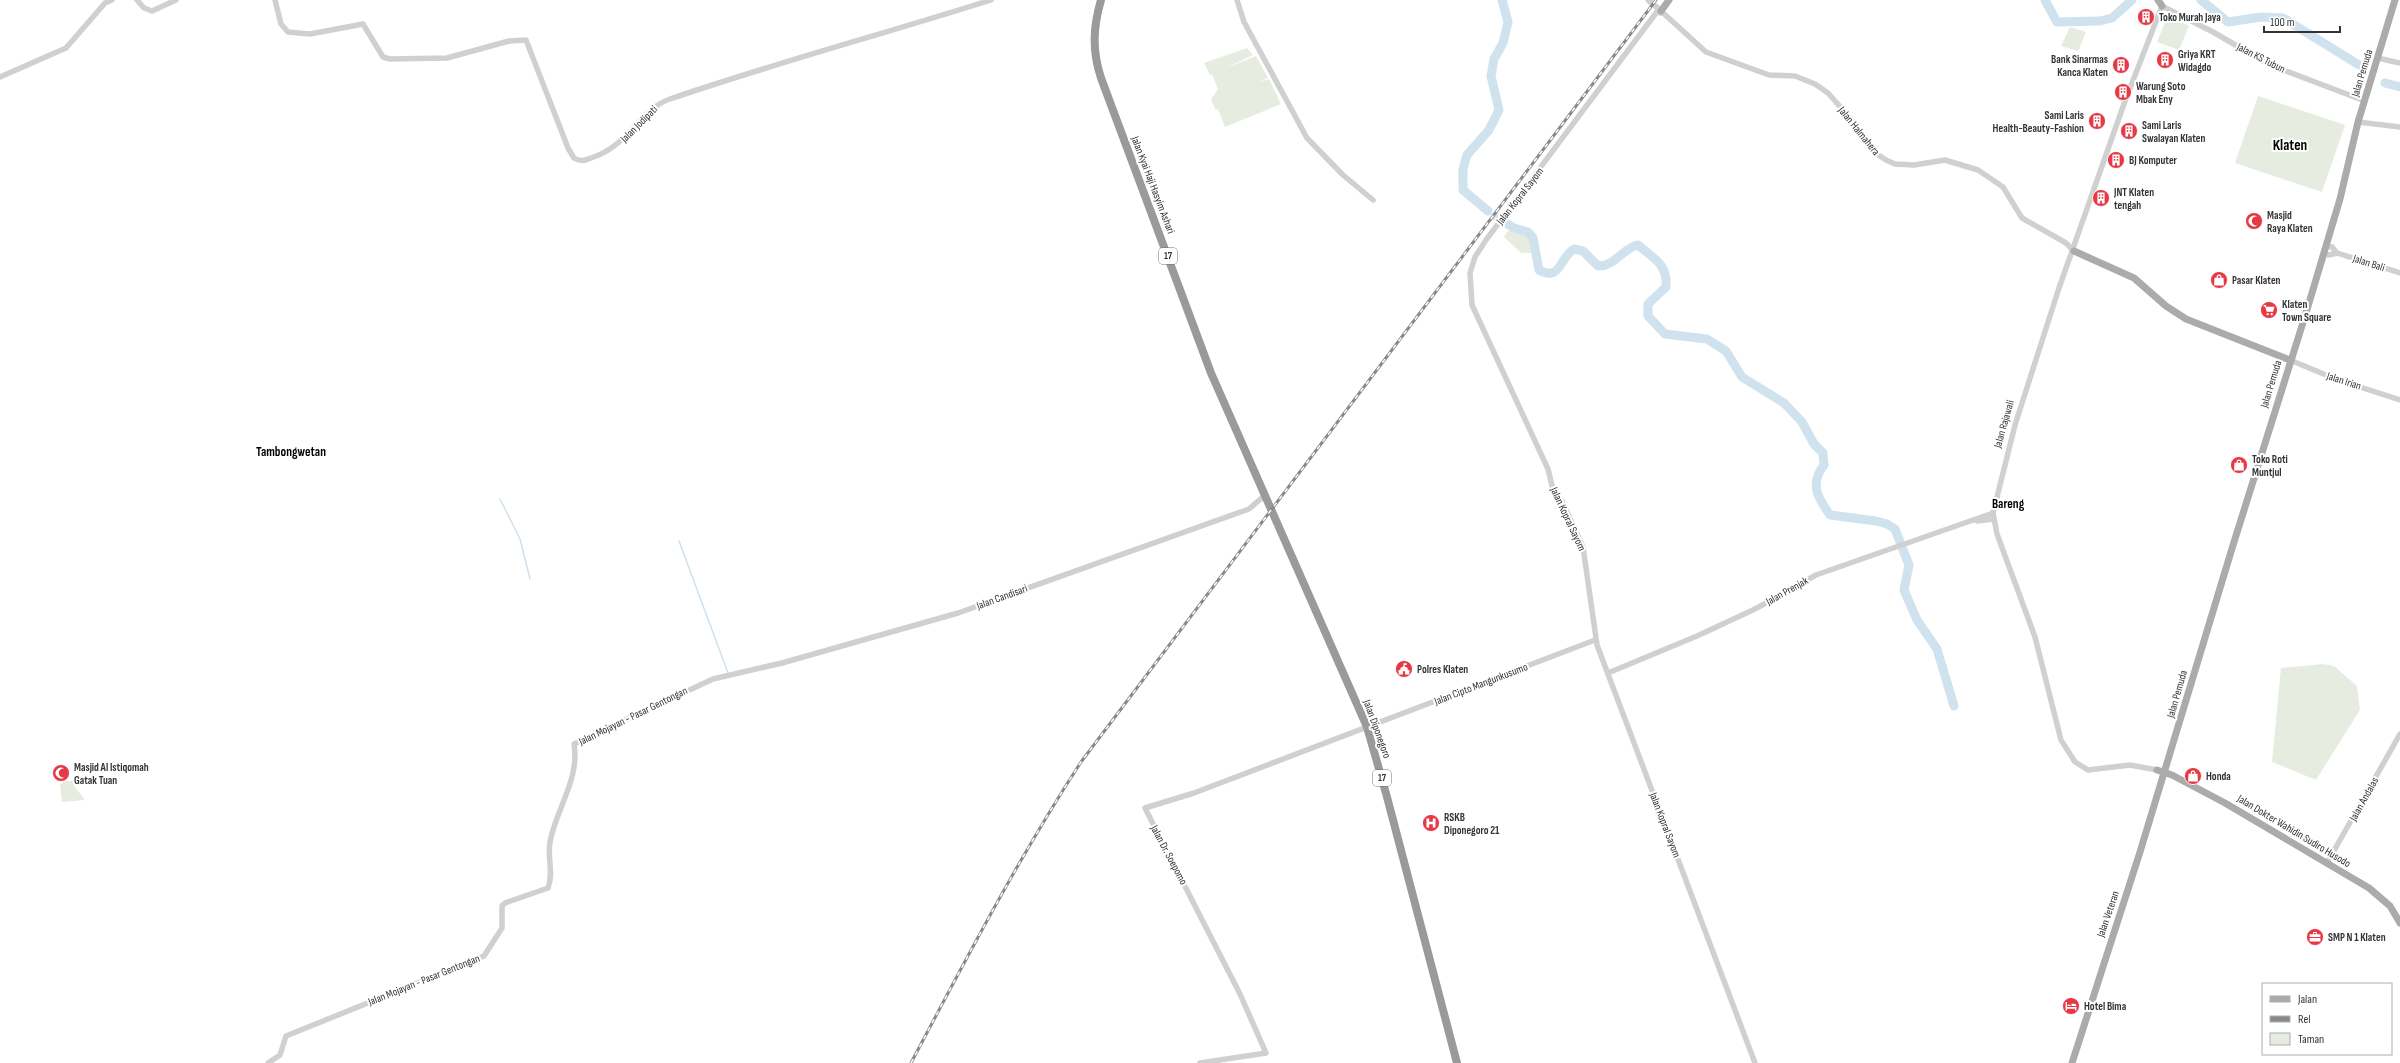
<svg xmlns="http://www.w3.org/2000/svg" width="2400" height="1063" viewBox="0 0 2400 1063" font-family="'Sofia Sans Condensed',sans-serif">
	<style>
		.green { fill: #e6ecdf }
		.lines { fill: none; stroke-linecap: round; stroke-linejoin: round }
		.stream { stroke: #cfe2ee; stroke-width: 1.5 }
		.river { stroke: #cfe2ee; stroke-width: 9 }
		.minor { stroke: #d0d0d0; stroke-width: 5.5 }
		.major { stroke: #ababab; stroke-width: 7 }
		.highway { stroke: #9a9a9a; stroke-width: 8 }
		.rail-casing { stroke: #888; stroke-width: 3 }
		.rail { stroke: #fff; stroke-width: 1.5; stroke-dasharray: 4.5; stroke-linecap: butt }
		.labels { text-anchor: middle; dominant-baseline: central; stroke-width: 4; stroke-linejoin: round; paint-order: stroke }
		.shield { fill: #fff; stroke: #707070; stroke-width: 1 }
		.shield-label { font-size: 10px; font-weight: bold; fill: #333 }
		.poi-label { font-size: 11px; font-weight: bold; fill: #333; stroke: #fff; text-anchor: start }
		.street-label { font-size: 11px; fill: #333; stroke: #fff }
		.quarter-label { font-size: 13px; font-weight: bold; fill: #000; stroke: #fff }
		.district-label { font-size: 15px; font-weight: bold; fill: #000; stroke: #fff }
	</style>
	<rect width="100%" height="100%" fill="#fff"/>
	<g class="green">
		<polygon points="2168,15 2189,26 2179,50 2157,42"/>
		<polygon points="2070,27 2086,32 2078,51 2061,46"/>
		<polygon points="1247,48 1253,55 1224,69 1256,56 1268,78 1258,82 1269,79 1281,104 1225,127 1218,109 1216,110 1211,100 1218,89 1212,74 1210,75 1204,63"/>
		<polygon points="2258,96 2345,125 2322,192 2235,163"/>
		<path d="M 1514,228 C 1528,230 1539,238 1532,253 L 1521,253 L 1504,237 L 1507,232 Z"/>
		<polygon points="2323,664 2334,666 2357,686 2360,710 2316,780 2272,762 2281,668"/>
		<polygon points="63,781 74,781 74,786 85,800 62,802 60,784 63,783"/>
	</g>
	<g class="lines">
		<g class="stream">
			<polyline points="500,499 520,539 530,579"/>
			<polyline points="679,541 728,673"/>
		</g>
		<g class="river">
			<polyline points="2045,0 2057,22 2100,21 2112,18 2132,0"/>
			<polyline points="2201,0 2228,22 2261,17 2283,18 2364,68"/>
			<polyline points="2385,83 2400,87"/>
			<polyline points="1488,211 1463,190 1463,169 1467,155 1489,130 1499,110 1491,76 1494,59 1503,43 1508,22 1502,0"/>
			<path d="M 1496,217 L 1514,228 L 1528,232 L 1533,238 L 1539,270 C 1561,282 1559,258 1574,249 L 1583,251 L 1598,266 C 1614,267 1623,248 1638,245 C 1653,258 1668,264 1666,287 L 1648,304 L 1648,316 L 1665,334 L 1707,339 L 1726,351 L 1742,377 L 1784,403 L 1802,422 L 1814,444 L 1823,453 L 1824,465 C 1809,484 1818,498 1830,515 L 1876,521 L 1887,524 L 1895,529 L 1909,565 L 1904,590 L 1917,620 L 1937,649 L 1954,706"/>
		</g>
		<g class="minor">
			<polyline points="137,0 144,8 152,11 176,0"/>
			<path d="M 275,0 L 281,24 L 288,32 L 310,34 L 363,24 L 383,57 L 390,59 L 447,58 L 509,41 L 526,40 L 568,148 L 574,158 C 580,162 585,161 591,158 C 629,146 640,109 670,99 C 775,63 884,34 991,0"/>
			<polyline points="1237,0 1244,22 1307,138 1343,175 1373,200"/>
			<polyline points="1648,0 1659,9 1486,240 1475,257 1470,273 1472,305 1548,469 1554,494 1562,501 1583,547 1597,645 1755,1063"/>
			<polyline points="1660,13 1661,11 1706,52 1769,75 1795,76 1815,84 1828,93 1851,119 1874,152 1886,160 1895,164 1914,165 1945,160 1978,170 2003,187 2022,218 2066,243 2074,251"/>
			<polyline points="2382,59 2400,63"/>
			<polyline points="0,77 66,48 105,3 112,0"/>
			<polyline points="2358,122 2400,127"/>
			<polyline points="2326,246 2332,247 2337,253 2400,273"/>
			<polyline points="2323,254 2329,255 2337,253"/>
			<polyline points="2290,360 2338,380 2400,400"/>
			<polyline points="1977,521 1994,519"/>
			<polyline points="1608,673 1697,636 1755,609 1816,575 1993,513"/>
			<polyline points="2157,770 2130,765 2088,770 2075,762 2061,740 2035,637 1997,534 1993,513 2015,425 2059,288 2125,101 2162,6 2213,32 2270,65 2365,101"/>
			<polyline points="2327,863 2400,734"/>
			<path d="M 268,1063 L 280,1055 L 286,1036 L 484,956 L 502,928 L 502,906 L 505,903 L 548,888 C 554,872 547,858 550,842 C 556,809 580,779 574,744 L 713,679 L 782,663 L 958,613 L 1249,509 L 1265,495"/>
			<polyline points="1200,1063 1266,1053 1240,994 1145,808 1194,793 1595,640"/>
		</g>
		<g class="major">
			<polyline points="2158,0 2162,6"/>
			<polyline points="1661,11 1669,0"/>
			<polyline points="2074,251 2134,278 2166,306 2186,319 2290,360"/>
			<polyline points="2157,770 2172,775 2225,803 2369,888 2390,906 2400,923"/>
			<polyline points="2072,1063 2140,852 2234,542 2306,313 2340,199 2358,122 2395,0"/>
		</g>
		<path class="highway" d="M 1101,0 C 1093,27 1092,51 1101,78 L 1211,373 L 1367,727 L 1387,797 L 1457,1063"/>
		<g class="rail-casing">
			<path id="rail" d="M 911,1063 C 965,961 1018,859 1081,762 L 1656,0"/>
		</g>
		<use href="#rail" class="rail"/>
	</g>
	<defs>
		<g id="building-disc" transform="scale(0.9)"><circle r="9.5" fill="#e63946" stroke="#fff"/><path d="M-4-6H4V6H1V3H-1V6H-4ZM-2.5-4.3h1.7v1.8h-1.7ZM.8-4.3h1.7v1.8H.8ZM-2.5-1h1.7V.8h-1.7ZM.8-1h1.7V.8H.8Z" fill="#fff"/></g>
		<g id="mosque-disc" transform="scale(0.9)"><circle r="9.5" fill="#e63946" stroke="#fff"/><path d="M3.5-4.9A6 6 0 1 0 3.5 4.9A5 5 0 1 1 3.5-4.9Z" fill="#fff"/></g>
		<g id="shop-disc" transform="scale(0.9)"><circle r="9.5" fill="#e63946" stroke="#fff"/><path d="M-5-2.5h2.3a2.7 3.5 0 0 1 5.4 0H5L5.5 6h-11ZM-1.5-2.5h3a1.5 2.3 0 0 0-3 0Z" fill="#fff"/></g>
		<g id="supermarket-disc" transform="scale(0.9)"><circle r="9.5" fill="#e63946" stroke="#fff"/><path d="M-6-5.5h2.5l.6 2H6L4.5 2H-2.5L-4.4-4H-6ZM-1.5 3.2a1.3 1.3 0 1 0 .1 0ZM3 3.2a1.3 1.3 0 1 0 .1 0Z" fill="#fff"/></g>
		<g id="civic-disc" transform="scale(0.9)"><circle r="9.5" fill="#e63946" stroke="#fff"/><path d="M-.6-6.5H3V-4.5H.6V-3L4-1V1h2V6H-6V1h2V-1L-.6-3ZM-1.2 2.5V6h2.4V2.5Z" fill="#fff"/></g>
		<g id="hospital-disc" transform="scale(0.9)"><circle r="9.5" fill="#e63946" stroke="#fff"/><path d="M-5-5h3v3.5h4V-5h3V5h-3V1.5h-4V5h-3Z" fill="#fff"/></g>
		<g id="office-disc" transform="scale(0.9)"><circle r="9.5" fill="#e63946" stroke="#fff"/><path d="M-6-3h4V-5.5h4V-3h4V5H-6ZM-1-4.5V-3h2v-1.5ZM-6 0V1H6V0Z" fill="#fff"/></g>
		<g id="hotel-disc" transform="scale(0.9)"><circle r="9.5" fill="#e63946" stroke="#fff"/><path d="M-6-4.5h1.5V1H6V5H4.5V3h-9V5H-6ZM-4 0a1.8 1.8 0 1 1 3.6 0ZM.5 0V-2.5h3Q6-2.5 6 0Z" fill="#fff"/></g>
	</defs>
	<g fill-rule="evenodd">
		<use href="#building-disc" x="2146" y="17"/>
		<use href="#building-disc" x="2165" y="60"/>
		<use href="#building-disc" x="2121" y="65"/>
		<use href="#building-disc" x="2123" y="92"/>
		<use href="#building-disc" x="2097" y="121"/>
		<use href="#building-disc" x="2129" y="131"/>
		<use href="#building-disc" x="2116" y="160"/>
		<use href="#building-disc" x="2101" y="198"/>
		<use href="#mosque-disc" x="2254" y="221"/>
		<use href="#shop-disc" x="2219" y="280"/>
		<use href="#supermarket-disc" x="2269" y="310"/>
		<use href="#shop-disc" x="2239" y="465"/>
		<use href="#civic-disc" x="1404" y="669"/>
		<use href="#mosque-disc" x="61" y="773"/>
		<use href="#shop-disc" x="2193" y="776"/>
		<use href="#hospital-disc" x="1431" y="823"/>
		<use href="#office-disc" x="2315" y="937"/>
		<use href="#hotel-disc" x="2071" y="1006"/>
	</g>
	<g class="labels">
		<g class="shield">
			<rect x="1159" y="248" width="18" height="16" rx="3"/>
			<rect x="1373" y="770" width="18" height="16" rx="3"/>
		</g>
		<g class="shield-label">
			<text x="1168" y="256">17</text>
			<text x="1382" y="778">17</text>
		</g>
		<g class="poi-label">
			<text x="2159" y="17">Toko Murah Jaya</text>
			<text x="2178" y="54">Griya KRT<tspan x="2178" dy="13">Widagdo</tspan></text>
			<text x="2108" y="59" text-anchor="end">Bank Sinarmas<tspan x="2108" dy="13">Kanca Klaten</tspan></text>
			<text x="2136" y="86">Warung Soto<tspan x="2136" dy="13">Mbak Eny</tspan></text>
			<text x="2084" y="115" text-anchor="end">Sami Laris<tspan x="2084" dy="13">Health-Beauty-Fashion</tspan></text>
			<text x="2142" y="125">Sami Laris<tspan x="2142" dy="13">Swalayan Klaten</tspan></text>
			<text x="2129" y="160">BJ Komputer</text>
			<text x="2114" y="192">JNT Klaten<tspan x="2114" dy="13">tengah</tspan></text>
			<text x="2267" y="215">Masjid<tspan x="2267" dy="13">Raya Klaten</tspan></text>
			<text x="2232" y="280">Pasar Klaten</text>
			<text x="2282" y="304">Klaten<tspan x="2282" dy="13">Town Square</tspan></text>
			<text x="2252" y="459">Toko Roti<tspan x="2252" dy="13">Muntjul</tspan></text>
			<text x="1417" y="669">Polres Klaten</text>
			<text x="74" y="767">Masjid Al Istiqomah<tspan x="74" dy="13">Gatak Tuan</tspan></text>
			<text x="2206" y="776">Honda</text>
			<text x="1444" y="817">RSKB<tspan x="1444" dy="13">Diponegoro 21</tspan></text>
			<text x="2328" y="937">SMP N 1 Klaten</text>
			<text x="2084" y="1006">Hotel Bima</text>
		</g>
		<g class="street-label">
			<text transform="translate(2261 58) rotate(27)">Jalan KS Tubun</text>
			<text transform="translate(2362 73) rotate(-73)">Jalan Pemuda</text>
			<text transform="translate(639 124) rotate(-45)">Jalan Jodipati</text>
			<text transform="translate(1859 131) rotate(51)">Jalan Halmahera</text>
			<text transform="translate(1153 185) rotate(69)">Jalan Kyai Haji Hasyim Ashari</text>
			<text transform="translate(1520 196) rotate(-52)">Jalan Kopral Sayom</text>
			<text transform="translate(2369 263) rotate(18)">Jalan Bali</text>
			<text transform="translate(2344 381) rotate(18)">Jalan Irian</text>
			<text transform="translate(2271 384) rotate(-73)">Jalan Pemuda</text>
			<text transform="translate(2004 424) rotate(-74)">Jalan Rajawali</text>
			<text transform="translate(1568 519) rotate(65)">Jalan Kopral Sayom</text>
			<text transform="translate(1787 591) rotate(-29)">Jalan Prenjak</text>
			<text transform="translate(1002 597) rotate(-20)">Jalan Candisari</text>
			<text transform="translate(1481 684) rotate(-21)">Jalan Cipto Mangunkusumo</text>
			<text transform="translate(2177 694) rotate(-74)">Jalan Pemuda</text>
			<text transform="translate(633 716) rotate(-26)">Jalan Mojayan - Pasar Gentongan</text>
			<text transform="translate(1377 729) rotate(70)">Jalan Diponegoro</text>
			<text transform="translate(2364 799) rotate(-61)">Jalan Andalas</text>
			<text transform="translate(1665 825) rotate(69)">Jalan Kopral Sayom</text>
			<text transform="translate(2294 831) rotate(31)">Jalan Dokter Wahidin Sudiro Husodo</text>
			<text transform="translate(1169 855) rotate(62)">Jalan Dr. Soepomo</text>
			<text transform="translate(2108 914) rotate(-71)">Jalan Veteran</text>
			<text transform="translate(424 980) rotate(-22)">Jalan Mojayan - Pasar Gentongan</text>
		</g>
		<g class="quarter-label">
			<text x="291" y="452">Tambongwetan</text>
			<text x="2008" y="504">Bareng</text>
		</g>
		<g class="district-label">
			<text x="2290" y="145">Klaten</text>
		</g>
	</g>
	<rect x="2262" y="983" width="130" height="72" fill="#ffffff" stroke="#adadad"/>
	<rect x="2270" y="996" width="20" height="6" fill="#ababab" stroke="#adadad"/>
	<text x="2298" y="1003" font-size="12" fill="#333333">Jalan</text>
	<rect x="2270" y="1016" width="20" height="6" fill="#888888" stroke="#adadad"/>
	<text x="2298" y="1023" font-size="12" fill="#333333">Rel</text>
	<rect x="2270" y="1033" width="20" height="12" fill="#e6ecdf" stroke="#adadad"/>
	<text x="2298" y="1043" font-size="12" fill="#333333">Taman</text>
	<path d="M2264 26v6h76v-6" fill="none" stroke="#333333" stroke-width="2"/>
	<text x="2270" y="26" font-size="12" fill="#333333" stroke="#ffffff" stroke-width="3" paint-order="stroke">100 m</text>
</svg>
